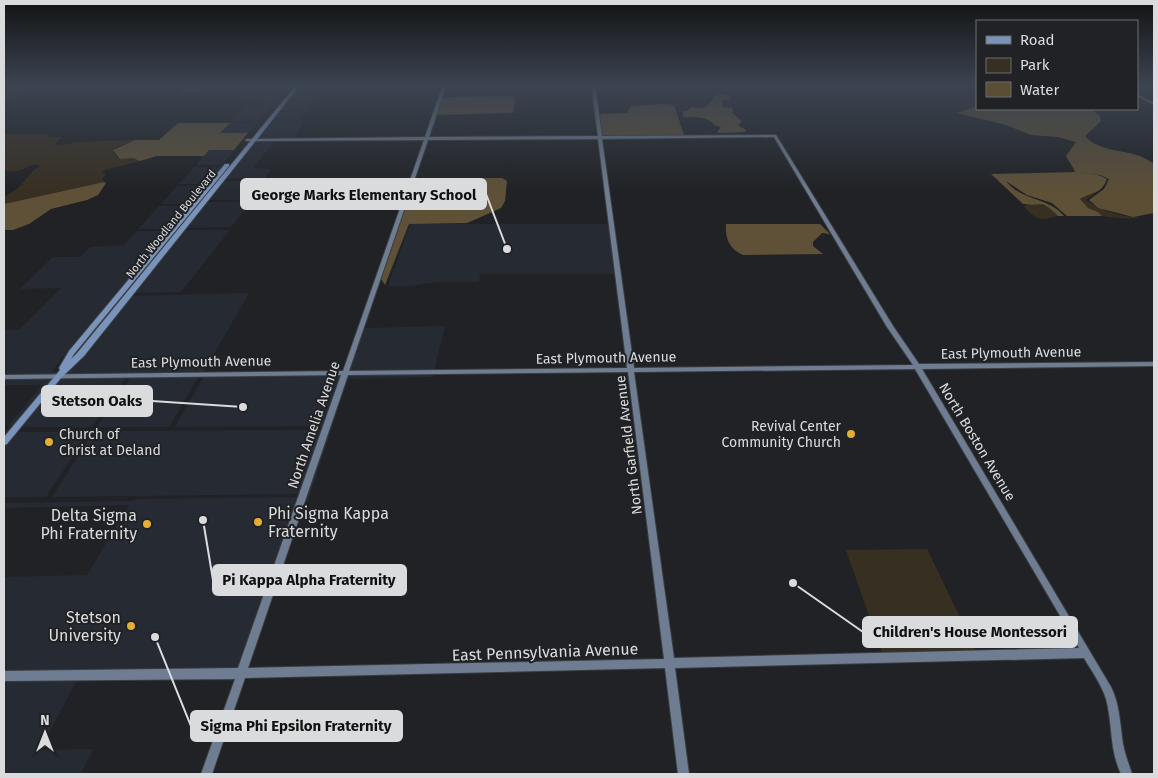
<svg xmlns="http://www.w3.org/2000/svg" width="1158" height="778" viewBox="0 0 1158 778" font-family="'Fira Sans',sans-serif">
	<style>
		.built { fill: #262b33 }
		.green { fill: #372f21 }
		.forest { fill: #5e5138 }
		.water { fill: #5b4e35 }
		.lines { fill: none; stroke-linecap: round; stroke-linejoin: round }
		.secondary-casing { stroke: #3c3e40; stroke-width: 2 }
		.primary-casing { stroke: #3c3e40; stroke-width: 2 }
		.secondary { fill: #6f7d92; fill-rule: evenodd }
		.primary { fill: #7993ba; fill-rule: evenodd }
		.poi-dot { fill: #e3ae34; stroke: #202225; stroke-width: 2 }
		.labels { text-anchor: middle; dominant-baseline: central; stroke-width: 4; stroke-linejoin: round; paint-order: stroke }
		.far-street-label { font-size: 11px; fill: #dadbdd; stroke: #202225 }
		.street-label { font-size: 14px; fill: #dadbdd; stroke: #202225 }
		.poi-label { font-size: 14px; fill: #dadbdd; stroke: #202225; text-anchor: end }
		.near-poi-label { font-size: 16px; fill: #dadbdd; stroke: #202225; text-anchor: end }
		.near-street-label { font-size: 16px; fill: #dadbdd; stroke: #202225 }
		.leader { fill: none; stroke: #dadbdd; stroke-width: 2 }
		.callout-dot { fill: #dadbdd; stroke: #202225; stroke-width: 2 }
		.callout { fill: #dadbdd; stroke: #dadbdd; stroke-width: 2 }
		.callout-label { font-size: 15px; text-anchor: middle; font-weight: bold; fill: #111 }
	</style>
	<rect width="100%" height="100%" fill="#202225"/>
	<g class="built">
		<polygon points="209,84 292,84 285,92 200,92"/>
		<polygon points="301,84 334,84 330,91 342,91 346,85 371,84 367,91 295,92"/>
		<polygon points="240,93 284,93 273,105 258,105 263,99 234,99"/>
		<polygon points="294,93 320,93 307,111 279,111"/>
		<polygon points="272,106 259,121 231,121 245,107"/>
		<polygon points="278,112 306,112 300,120 308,121 270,121"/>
		<polygon points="258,122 248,133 220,133 230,123"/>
		<polygon points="269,122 305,122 293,139 255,139"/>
		<polygon points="254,140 276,140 253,168 272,169 265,178 224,179"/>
		<polygon points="209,150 234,150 222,165 196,165"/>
		<polygon points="194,167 221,167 207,184 179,184"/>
		<polygon points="264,180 263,182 267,182 253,200 208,200 222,181"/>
		<polygon points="206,185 191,204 161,204 177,186"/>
		<polygon points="252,201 231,227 185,228 206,202"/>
		<polygon points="159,206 189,206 170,229 138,229"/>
		<polygon points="410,224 611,224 615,274 480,274 479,282 438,282 410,286 388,286"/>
		<polygon points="183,230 230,230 181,292 132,293"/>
		<polygon points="137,231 169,231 51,372 57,372 56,374 4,375 4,330 20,329 61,288 20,289 53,257 79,257 91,247 124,245"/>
		<polygon points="249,293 203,373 62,374 130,296"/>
		<polygon points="445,326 434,371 348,371 364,328"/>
		<polygon points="433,374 433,377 348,379 308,501 304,501 346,375"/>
		<polygon points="341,375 325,426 175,427 204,376"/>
		<polygon points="199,376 169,427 97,427 131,377"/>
		<polygon points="126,377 92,427 19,427 59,378"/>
		<polygon points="4,378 54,378 14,426 8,426 42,385 4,385"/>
		<polygon points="323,430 301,494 52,497 94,431"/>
		<polygon points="15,431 21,432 89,431 46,497 4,497 4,445"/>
		<polygon points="303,497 241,674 79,676 40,750 93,749 81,774 4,774 4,577 87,575 129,505 4,508 4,503 131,501 136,499"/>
	</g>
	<g class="green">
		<polygon points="4,84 64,84 25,94 4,102"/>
		<path d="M 12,132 L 9,134 L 48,134 L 49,137 L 62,137 L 54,145 L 70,144 L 74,142 L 135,140 L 115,148 L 113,152 L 120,159 L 134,158 L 140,161 L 105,170 L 102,173 L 106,174 L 102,179 L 104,182 L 4,204 L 4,197 L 18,188 L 35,169 L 41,166 C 30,162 27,169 17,171 C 13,172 8,171 4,171 L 6,169 L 4,169 L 4,135 Z"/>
		<path d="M 1086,194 L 1094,194 L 1086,200 C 1100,210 1122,218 1141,217 C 1129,220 1114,218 1102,216 L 1098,212 L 1088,208 L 1081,201 L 1081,197 Z"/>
		<path d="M 1028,203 L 1050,207 L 1058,216 C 1040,221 1038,221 1024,207 Z"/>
		<polygon points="927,549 975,648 974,653 882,653 846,550"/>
	</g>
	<g class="forest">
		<polygon points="155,84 209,84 200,92 179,92 181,90 195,89 182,89 185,85 152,86"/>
		<path d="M 718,93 L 729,96 L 729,99 L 722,100 L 723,107 L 733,108 L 732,113 L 742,121 L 738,125 L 746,130 L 745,132 L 719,133 L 717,132 L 721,127 L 714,125 C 708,115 693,118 683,117 L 683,111 L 687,111 L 691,107 L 705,108 Z"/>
		<polygon points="449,97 509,96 515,97 513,113 437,115 443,99"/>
		<polygon points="664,104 674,105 684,135 602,136 599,114 627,113 631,106"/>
		<polygon points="178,123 230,123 220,133 248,133 234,150 209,150 204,156 157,156 140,161 133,158 120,159 113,150 135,140 159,140"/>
		<path d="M 1074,172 L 1098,175 L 1107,179 C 1100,196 1092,191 1080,199 L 1088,208 L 1098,212 L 1102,216 L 1067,216 L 1052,203 L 1027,195 L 1006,181 C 1021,201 1048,197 1064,216 L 1058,216 C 1040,199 1045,207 1023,204 L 991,174 Z"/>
		<polygon points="420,178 502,178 507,181 505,201 501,208 474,220 467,223 409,224 385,285 381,279 383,271 412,189"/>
		<polygon points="104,182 106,183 98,195 87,200 51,209 29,224 13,230 4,230 4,204"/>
		<path d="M 726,224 L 820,224 L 830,234 L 822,233 L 813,242 L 813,246 L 823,254 L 743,255 C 729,249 725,238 726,224 Z"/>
	</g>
	<path class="water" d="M 977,106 L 977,109 L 1092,110 L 1100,116 L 1101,121 L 1085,136 C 1098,151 1123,150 1140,156 C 1145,158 1150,161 1154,164 L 1154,213 L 1133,217 L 1098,208 L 1089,200 L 1104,189 L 1109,179 L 1100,175 L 1076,173 L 1066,156 L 1076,142 L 1058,137 L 1031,135 L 1006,125 L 957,113 Z"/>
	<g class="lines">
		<g class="secondary-casing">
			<g id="secondary">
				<path d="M 443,84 L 447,84 L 429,137 L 598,136 L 591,84 L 595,84 L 602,136 L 776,135 L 893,326 L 919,364 L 1154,362 L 1154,366 L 922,369 L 1111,687 C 1120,705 1120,725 1123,744 C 1125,755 1129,764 1132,774 L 1121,774 C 1109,748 1113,725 1106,699 C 1102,685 1091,670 1084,658 L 675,668 L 689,774 L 678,774 L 665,668 L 245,678 L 212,774 L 201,774 L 235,679 L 4,681 L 4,671 L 238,668 L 341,375 L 4,379 L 4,375 L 343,371 L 424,140 L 247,141 L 245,140 L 247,139 L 425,137 ZM 774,137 L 887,327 L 913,365 L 634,368 L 602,139 ZM 598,139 L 627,368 L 349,371 L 428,140 ZM 915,369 L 1079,648 L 674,658 L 634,372 ZM 628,372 L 664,659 L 248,668 L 348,375 Z"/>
				<polygon points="1137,94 1154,103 1154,105 1137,96"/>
			</g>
		</g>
		<g class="primary-casing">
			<polygon id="primary" points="297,84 301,84 84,356 61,378 7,444 4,445 4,437 60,370 59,368 69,351 225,164 229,164 229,166 74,354 71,359 78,352"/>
		</g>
		<use href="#secondary" class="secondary"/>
		<use href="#primary" class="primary"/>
	</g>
	<linearGradient id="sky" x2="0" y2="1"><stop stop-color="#121314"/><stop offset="0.44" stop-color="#3c4451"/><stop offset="1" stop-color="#3c4451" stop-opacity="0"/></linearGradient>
	<rect width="1158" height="193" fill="url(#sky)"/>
	<g class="poi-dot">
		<circle cx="851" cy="434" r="5"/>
		<circle cx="49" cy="442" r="5"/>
		<circle cx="258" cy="522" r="5"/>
		<circle cx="147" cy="524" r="5"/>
		<circle cx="131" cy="626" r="5"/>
	</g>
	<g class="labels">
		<g class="far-street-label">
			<text transform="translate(171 224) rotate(-51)">North Woodland Boulevard</text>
		</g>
		<g class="street-label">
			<text transform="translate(1011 353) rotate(-1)">East Plymouth Avenue</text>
			<text transform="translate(606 358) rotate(-1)">East Plymouth Avenue</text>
			<text transform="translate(201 362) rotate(-1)">East Plymouth Avenue</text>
			<text transform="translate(314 425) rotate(-71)">North Amelia Avenue</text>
			<text transform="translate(977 442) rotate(59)">North Boston Avenue</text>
			<text transform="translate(629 445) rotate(-97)">North Garfield Avenue</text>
		</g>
		<g class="poi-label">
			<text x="841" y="426">Revival Center<tspan x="841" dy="16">Community Church</tspan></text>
			<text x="59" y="434" text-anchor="start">Church of<tspan x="59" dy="16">Christ at Deland</tspan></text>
		</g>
		<g class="near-poi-label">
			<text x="268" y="513" text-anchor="start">Phi Sigma Kappa<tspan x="268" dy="18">Fraternity</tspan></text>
			<text x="137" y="515">Delta Sigma<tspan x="137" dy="18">Phi Fraternity</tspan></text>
			<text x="121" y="617">Stetson<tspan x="121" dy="18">University</tspan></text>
		</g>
		<g class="near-street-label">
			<text transform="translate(545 652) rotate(-2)">East Pennsylvania Avenue</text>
		</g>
	</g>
	<path class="leader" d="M507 249L486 194M243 407L152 401M203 520L213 580M793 583L863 632M155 637L191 726"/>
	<g class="callout-dot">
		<circle cx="507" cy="249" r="5"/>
		<circle cx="243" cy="407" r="5"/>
		<circle cx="203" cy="520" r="5"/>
		<circle cx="793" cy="583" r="5"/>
		<circle cx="155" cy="637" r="5"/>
	</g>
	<g class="callout">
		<rect x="241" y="179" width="245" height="30" rx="5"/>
		<rect x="42" y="386" width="110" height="30" rx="5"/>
		<rect x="213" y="565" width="193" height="30" rx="5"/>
		<rect x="863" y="617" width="214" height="30" rx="5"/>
		<rect x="191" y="711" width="211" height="30" rx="5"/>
	</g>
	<g class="callout-label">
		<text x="364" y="200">George Marks Elementary School</text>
		<text x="97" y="406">Stetson Oaks</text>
		<text x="309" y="585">Pi Kappa Alpha Fraternity</text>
		<text x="970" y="637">Children's House Montessori</text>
		<text x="296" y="731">Sigma Phi Epsilon Fraternity</text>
	</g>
	<rect width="1158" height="778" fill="none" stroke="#dadbdd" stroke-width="10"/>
	<rect x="976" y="20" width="162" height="90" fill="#202225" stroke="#6a6c6f"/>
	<rect x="986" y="36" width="25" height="8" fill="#7993ba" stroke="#6a6c6f"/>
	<text x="1020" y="45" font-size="15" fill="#dadbdd">Road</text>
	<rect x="986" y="58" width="25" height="15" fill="#372f21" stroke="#6a6c6f"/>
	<text x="1020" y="70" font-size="15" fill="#dadbdd">Park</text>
	<rect x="986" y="82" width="25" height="15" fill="#5b4e35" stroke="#6a6c6f"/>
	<text x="1020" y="95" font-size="15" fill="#dadbdd">Water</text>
	<g transform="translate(45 733)" stroke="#202225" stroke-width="4" paint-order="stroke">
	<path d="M0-4L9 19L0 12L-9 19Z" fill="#dadbdd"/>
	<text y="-8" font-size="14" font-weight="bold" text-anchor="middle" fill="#dadbdd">N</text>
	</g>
</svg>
